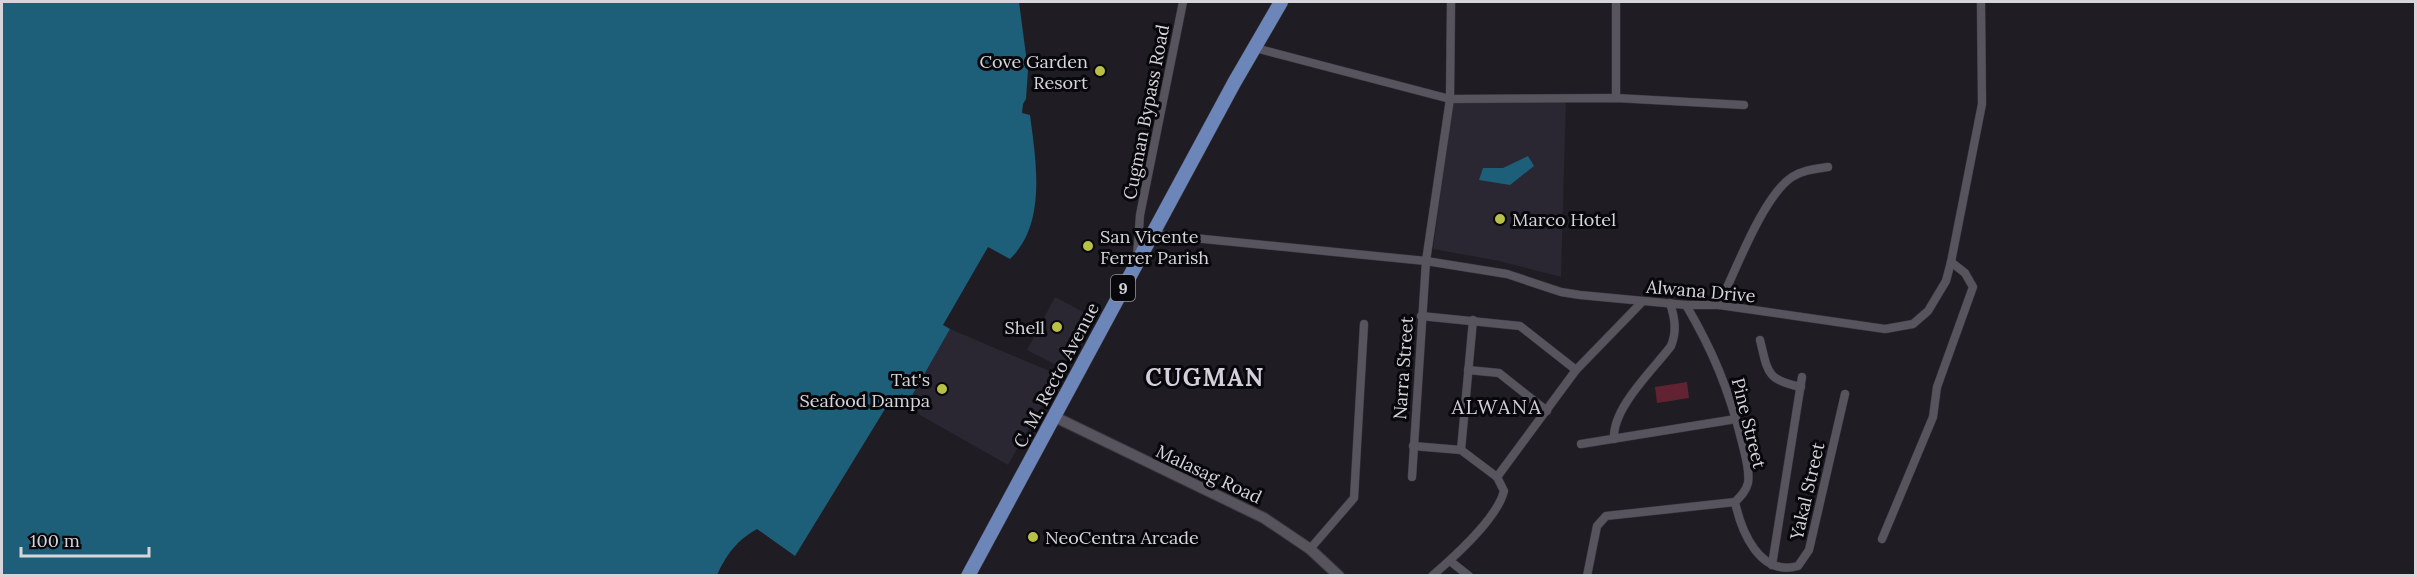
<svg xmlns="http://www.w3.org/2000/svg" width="2417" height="577" viewBox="0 0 2417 577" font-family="Lora,serif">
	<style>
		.built { fill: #2a2632 }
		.green { fill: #612332 }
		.water { fill: #1d5f78 }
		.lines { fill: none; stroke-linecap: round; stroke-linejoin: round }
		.minor-casing { stroke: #3a383e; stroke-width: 9 }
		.tertiary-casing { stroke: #3a383e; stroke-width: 12 }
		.trunk-casing { stroke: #3a383e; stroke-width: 15 }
		.minor { stroke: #57545e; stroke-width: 8 }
		.tertiary { stroke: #57545e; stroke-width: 10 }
		.trunk { stroke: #6c86b9; stroke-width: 14 }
		.poi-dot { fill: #b8c146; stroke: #08070b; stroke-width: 2 }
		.labels { text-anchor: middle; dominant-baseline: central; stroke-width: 6; stroke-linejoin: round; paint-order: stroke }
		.shield { fill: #08070b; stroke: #98979c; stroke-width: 1.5 }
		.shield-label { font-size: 16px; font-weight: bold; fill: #d6d5da }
		.poi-label { font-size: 18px; fill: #d6d5da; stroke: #08070b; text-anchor: end }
		.street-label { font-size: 18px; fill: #d6d5da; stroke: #08070b }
		.neighbourhood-label { font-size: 20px; letter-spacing: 1.5px; fill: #d3d0db; stroke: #08070b }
		.district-label { font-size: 24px; font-weight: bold; letter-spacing: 1.5px; fill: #d3d0db; stroke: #08070b }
	</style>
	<rect width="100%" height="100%" fill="#1f1c24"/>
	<g class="built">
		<polygon points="1566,101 1561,277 1499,261 1433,249 1453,102"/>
		<polygon points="1055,297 1089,315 1062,368 1027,350"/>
		<polygon points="950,329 1059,375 1008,465 920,415 909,401"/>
	</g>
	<polygon class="green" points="1687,382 1689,398 1657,403 1655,387"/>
	<g class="water">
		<path d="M 2,2 L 1019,2 L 1028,70 L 1026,99 L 1023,104 L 1022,113 L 1030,115 C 1036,161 1047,224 1010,259 L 988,247 L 943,325 L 950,329 L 909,401 L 902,394 L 885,409 L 795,556 L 757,529 C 736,541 727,554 717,575 L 2,575 Z"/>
		<polygon points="1528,156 1534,166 1510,185 1479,180 1483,168 1503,168"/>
	</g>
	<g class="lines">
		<g class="minor-casing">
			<g id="minor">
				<polyline points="1616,2 1616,98"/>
				<polyline points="1255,48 1450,99 1616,98 1744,105"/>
				<polyline points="1153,234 1426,261 1507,274 1561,292 1580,295 1686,305 1719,305 1885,329 1913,324 1928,311 1946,281 1951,262 1982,104 1981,2"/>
				<polyline points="1137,257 1140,215 1183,2"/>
				<path d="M 1719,305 C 1735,272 1763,196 1792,177 C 1803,170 1815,169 1828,167"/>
				<polyline points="1421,316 1520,326 1576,370"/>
				<path d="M 1760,340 C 1768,372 1766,380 1801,387"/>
				<polyline points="1468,370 1499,373 1547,411"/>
				<path d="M 1614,439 C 1612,408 1653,370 1671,346 C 1677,331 1675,319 1670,303"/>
				<polyline points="1581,444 1736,419"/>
				<polyline points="1413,446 1461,450 1497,477"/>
				<polyline points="1461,450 1473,320"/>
				<polyline points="1412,477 1426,261 1450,99 1451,2"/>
				<path d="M 1735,502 C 1741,530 1759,577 1798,566 L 1809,550 L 1845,394"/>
				<polyline points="1882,539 1933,417 1937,387 1973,287 1965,273 1951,262"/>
				<polyline points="1310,549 1354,498 1364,324"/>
				<polyline points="1450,561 1469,576"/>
				<polyline points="1772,565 1802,377"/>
				<path d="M 1432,576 C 1454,557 1497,519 1504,491 L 1497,477 L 1576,370 L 1642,302"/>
				<path d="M 1587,576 L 1597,526 L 1606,516 L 1735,502 C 1741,496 1746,491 1748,483 C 1750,470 1745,455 1742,442 C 1729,390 1713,351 1686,305"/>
			</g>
		</g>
		<g class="tertiary-casing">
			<polyline id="tertiary" points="1055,417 1264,518 1310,549 1339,576"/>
		</g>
		<g class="trunk-casing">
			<polyline id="trunk" points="968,576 1234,83 1281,2"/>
		</g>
		<use href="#minor" class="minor"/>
		<use href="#tertiary" class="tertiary"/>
		<use href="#trunk" class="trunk"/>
	</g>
	<g class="poi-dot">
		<circle cx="1100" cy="71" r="6"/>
		<circle cx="1500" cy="219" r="6"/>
		<circle cx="1088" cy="246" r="6"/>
		<circle cx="1057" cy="327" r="6"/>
		<circle cx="942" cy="389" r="6"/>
		<circle cx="1033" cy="537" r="6"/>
	</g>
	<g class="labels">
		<rect class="shield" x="1111" y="275" width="24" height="26" rx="4.5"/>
		<g class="shield-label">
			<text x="1123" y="288">9</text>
		</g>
		<g class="poi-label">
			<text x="1088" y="61">Cove Garden<tspan x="1088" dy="21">Resort</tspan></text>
			<text x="1512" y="219" text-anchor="start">Marco Hotel</text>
			<text x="1100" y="236" text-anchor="start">San Vicente<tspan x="1100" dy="21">Ferrer Parish</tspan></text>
			<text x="1045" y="327">Shell</text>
			<text x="930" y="379">Tat's<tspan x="930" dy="21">Seafood Dampa</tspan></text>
			<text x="1045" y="537" text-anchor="start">NeoCentra Arcade</text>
		</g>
		<g class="street-label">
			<text transform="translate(1146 112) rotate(-79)">Cugman Bypass Road</text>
			<text transform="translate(1701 291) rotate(5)">Alwana Drive</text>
			<text transform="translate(1403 368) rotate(-86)">Narra Street</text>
			<text transform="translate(1056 375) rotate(-62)">C. M. Recto Avenue</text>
			<text transform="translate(1749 423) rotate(76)">Pine Street</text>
			<text transform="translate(1209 474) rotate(25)">Malasag Road</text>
			<text transform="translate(1807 491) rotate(-77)">Yakal Street</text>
		</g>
		<g class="neighbourhood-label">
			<text x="1497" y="406">ALWANA</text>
		</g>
		<g class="district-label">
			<text x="1205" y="377">CUGMAN</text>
		</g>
	</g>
	<rect width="2417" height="577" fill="none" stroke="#d6d5da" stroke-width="6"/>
	<path d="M21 547v9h128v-9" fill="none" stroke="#d6d5da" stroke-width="3"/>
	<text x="30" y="547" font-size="18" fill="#d6d5da" stroke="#08070b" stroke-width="4.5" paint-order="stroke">100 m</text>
</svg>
